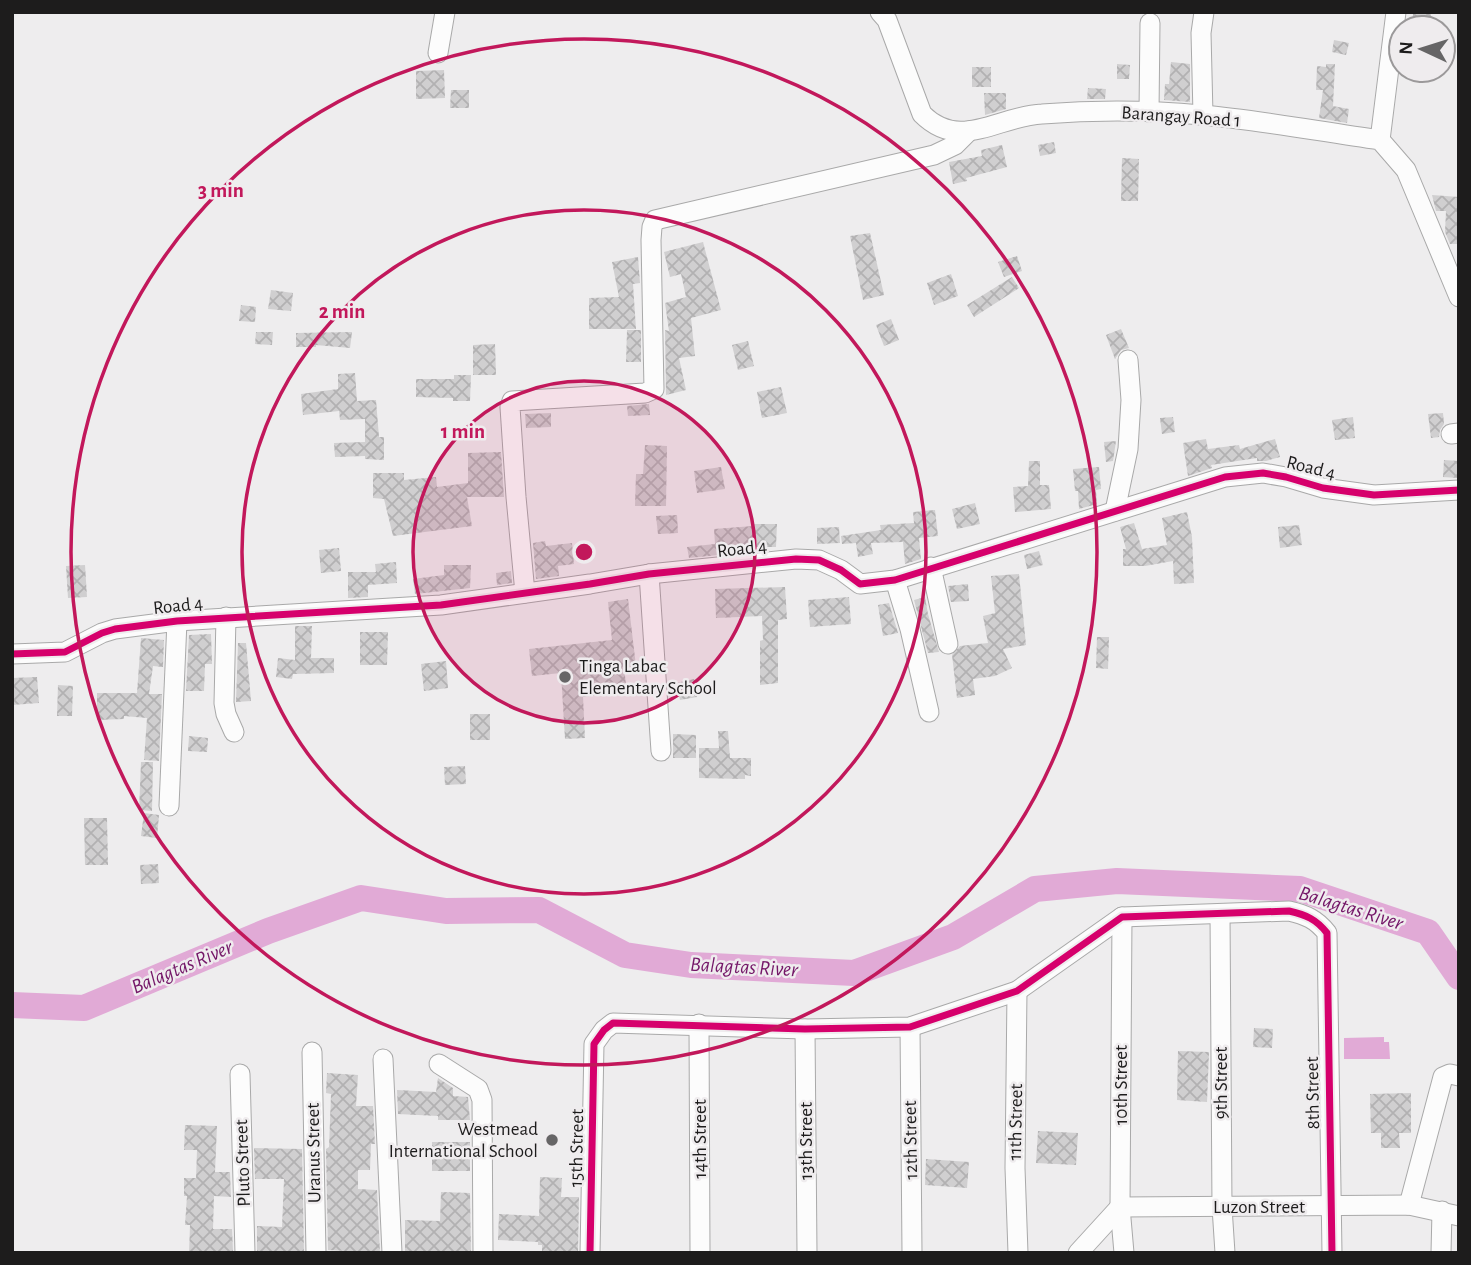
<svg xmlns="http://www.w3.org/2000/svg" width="1471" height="1265" viewBox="0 0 1471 1265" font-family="'Alegreya Sans',sans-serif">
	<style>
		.water { fill: #e1aad6 }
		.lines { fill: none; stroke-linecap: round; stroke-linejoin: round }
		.river { stroke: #e1aad6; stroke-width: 26 }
		.building { fill: url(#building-cross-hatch) }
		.minor-casing { stroke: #a9a9a9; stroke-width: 21 }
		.minor { stroke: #fcfcfc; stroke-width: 19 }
		.cycleway-casing { stroke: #efecee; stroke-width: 11 }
		.cycleway { stroke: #d6006c; stroke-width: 7 }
		.ring { fill: none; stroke: #c2185b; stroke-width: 3.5 }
		.poi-dot { fill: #666566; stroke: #efecee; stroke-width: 2.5 }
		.labels { text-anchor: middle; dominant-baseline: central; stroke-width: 5; stroke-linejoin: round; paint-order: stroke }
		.street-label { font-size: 19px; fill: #1d1c1c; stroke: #efecee }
		.poi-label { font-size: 19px; fill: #1d1c1c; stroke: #efecee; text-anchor: start }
		.water-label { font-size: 21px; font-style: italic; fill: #741768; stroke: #efecee }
		.centre { fill: #c2185b; stroke: #efecee; stroke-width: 3.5 }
		.ring-label { font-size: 21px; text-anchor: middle; font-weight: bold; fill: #c2185b; stroke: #efecee; stroke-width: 5; stroke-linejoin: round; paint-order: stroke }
	</style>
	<defs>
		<pattern id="building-cross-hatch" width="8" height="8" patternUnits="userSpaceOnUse" patternTransform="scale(1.75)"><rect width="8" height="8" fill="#d0cfd0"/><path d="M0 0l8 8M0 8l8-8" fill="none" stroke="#b2b1b2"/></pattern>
	</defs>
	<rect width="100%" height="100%" fill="#eeedee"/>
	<polygon class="water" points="1384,1037 1384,1042 1389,1042 1390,1059 1344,1059 1344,1038"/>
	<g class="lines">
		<polyline class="river" points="12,1005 84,1008 268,931 361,898 446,911 539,910 625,955 691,965 854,973 953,937 1035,889 1117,881 1300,889 1428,932 1459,977"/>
	</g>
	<g class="building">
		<polygon points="1413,14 1431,14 1430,28 1412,28"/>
		<polygon points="1334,40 1349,43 1346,55 1332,52"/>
		<polygon points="1171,62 1190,64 1190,102 1164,100 1165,84 1169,84"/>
		<polygon points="1117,64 1130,65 1129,79 1117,79"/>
		<polygon points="1326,64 1335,64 1333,106 1349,109 1347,123 1319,118 1323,90 1316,90 1317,66 1326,67"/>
		<rect x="972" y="67" width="19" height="20"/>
		<polygon points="444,70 445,98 416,99 416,71"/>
		<polygon points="1088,88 1106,89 1105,99 1087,99"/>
		<polygon points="451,90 469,90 469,108 450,108"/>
		<polygon points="984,93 1006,93 1006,109 985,115"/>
		<polygon points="1054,142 1056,153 1040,156 1038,145"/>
		<polygon points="1002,145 1007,167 966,178 967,181 953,184 949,162 982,156 981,150"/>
		<polygon points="1122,158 1139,159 1138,201 1121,201"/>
		<polygon points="1432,195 1459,197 1459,244 1450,244 1445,232 1446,211 1436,211"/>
		<polygon points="870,233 884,295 863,300 850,236"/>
		<polygon points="703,242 721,310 691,318 695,356 679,358 686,390 666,395 665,330 669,331 665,303 686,297 681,274 670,277 664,252"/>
		<polygon points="1017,256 1022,271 1004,277 998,262"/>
		<polygon points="638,257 640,283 633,284 636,329 589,329 589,298 619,297 612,262"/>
		<polygon points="951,274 958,296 934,305 927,283"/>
		<polygon points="1012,277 1019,288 974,317 967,305"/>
		<polygon points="271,290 293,293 291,311 268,309"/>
		<polygon points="241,305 256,307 255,322 239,321"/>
		<polygon points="891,319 899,340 884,346 876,325"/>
		<polygon points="1121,329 1129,348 1121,350 1115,359 1106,335"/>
		<polygon points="627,330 641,330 641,362 626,362"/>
		<polygon points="256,332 273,332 272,345 255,344"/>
		<polygon points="352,332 350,348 316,345 316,347 296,347 296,333"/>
		<polygon points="748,341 754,366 738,370 732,345"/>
		<polygon points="495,344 496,375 473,375 473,345"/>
		<polygon points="355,373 357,401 376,400 379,437 384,437 384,460 365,459 365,456 335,457 334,443 365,442 365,419 340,420 339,411 303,415 301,394 338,389 338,374"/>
		<polygon points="454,375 471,375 470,401 453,401 453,398 416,397 416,379 454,379"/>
		<polygon points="781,387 787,413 762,418 757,392"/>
		<polygon points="649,404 650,415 628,416 627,406"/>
		<polygon points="551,413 551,427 526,428 525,414"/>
		<polygon points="1443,413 1444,424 1440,430 1439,437 1431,438 1428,414"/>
		<polygon points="1173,417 1175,432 1162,434 1160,418"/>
		<polygon points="1353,417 1355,438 1335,440 1332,420"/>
		<polygon points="1206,439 1208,449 1239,445 1240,449 1275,439 1280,457 1266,461 1257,461 1257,458 1211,465 1212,468 1188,476 1183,443"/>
		<polygon points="1116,441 1113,461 1106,462 1104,442"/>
		<polygon points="645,445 667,446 666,506 635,506 636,474 643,474"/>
		<polygon points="501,452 504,497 467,497 472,526 393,536 384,499 373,498 373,473 404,473 404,480 436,477 437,487 468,483 468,453"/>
		<polygon points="1444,460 1459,461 1458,478 1443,477"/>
		<polygon points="1029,461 1040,461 1040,485 1049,485 1051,509 1015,512 1013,487 1028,486"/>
		<polygon points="721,467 725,489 697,493 694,471"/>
		<polygon points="1099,467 1101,489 1096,490 1097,504 1079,509 1078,491 1075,491 1073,469"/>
		<polygon points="975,503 980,524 957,529 952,509"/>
		<polygon points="935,510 938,536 919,538 921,559 905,564 903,542 871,543 873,554 858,557 856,543 842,544 841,536 881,530 880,525 914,523 913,512"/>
		<polygon points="1187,512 1192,537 1194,583 1174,584 1173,561 1145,566 1123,566 1123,549 1126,549 1120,527 1134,523 1142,549 1167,545 1162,518"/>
		<polygon points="677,515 678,533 658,534 656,516"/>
		<polygon points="753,524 777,524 776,547 748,547 748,552 689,558 687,547 715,544 714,529 753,526"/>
		<polygon points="1299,525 1302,545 1280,548 1278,527"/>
		<polygon points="839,527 840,543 817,544 817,528"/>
		<polygon points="545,541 546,546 572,543 574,564 558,566 559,576 536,579 533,543"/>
		<polygon points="339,548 341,571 321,573 319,550"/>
		<polygon points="1039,551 1043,565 1027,569 1024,555"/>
		<polygon points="396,562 397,583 368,585 368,597 348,598 348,572 376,572 375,564"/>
		<polygon points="85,565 87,597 68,598 66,566"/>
		<polygon points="444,565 471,565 470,588 415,594 413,579 444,575"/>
		<polygon points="511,571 512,583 497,585 496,573"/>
		<polygon points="1019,574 1026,645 1003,649 1012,668 995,676 973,679 975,695 957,698 952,655 960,646 988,643 983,616 995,613 991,576"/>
		<polygon points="968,584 969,601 951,602 948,586"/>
		<polygon points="785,587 787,619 778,620 778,683 760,685 760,641 763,640 762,616 716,618 715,589"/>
		<polygon points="849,597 851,624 810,627 808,600"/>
		<polygon points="925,597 928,614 939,652 928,653 914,600"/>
		<polygon points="628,599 636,666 624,668 627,692 583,697 585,738 565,739 561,673 532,676 529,649 612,640 608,602"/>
		<polygon points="889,603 898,633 883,636 878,605"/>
		<polygon points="295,626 312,626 311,658 334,658 334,673 293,674 292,679 276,677 278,658 295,660"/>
		<polygon points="360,632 388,632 387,665 360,665"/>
		<polygon points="211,634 212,664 205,664 204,691 186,691 189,635"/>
		<polygon points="1097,637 1109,637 1108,669 1096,668"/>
		<polygon points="141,638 164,640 163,667 153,666 149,694 162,694 159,761 144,760 147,718 124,716 124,719 97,720 97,693 137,693"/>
		<polygon points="238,643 246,643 251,701 236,702"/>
		<polygon points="446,661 448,688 424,691 421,664"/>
		<polygon points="37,677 39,703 12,705 12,678"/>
		<polygon points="694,679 697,685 697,697 680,700 676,683"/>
		<polygon points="58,685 73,686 72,716 57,716"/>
		<rect x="470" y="714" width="20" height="26"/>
		<polygon points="718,731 728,731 730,758 751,758 751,776 745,775 745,779 699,778 699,748 719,748"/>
		<polygon points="673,734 696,735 696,758 673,758"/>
		<polygon points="189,736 208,738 207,752 188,751"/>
		<polygon points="141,762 153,762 152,811 139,810"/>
		<polygon points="465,766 466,784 445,785 444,767"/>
		<polygon points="144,813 159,815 157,838 141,836"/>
		<polygon points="84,818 107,818 108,865 85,865"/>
		<polygon points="158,864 159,883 141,884 140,865"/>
		<polygon points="1254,1028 1273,1029 1272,1048 1253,1047"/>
		<polygon points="1178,1051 1209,1052 1207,1102 1177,1100"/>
		<polygon points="327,1073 358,1075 356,1106 373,1106 375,1144 371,1144 370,1170 358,1170 358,1189 377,1190 380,1253 328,1250 326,1149 329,1147 331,1094 326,1093"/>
		<polygon points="438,1078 453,1088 453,1096 468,1097 470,1120 438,1120 438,1116 398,1114 397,1090 436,1092"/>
		<polygon points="1411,1093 1411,1133 1399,1133 1400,1148 1381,1148 1381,1133 1371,1133 1370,1094"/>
		<polygon points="185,1125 217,1126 215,1172 230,1172 231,1197 214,1196 213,1229 232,1229 233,1251 189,1253 190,1225 185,1225 187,1196 184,1196 184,1178 196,1178 197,1150 184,1150"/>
		<polygon points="1038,1131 1078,1133 1076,1165 1036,1163"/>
		<rect x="432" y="1142" width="38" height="29"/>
		<polygon points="254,1148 302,1149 304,1253 257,1251 257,1226 282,1227 284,1179 255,1179"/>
		<polygon points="926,1159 969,1162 967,1188 925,1185"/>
		<polygon points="540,1177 562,1178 561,1197 579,1197 578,1253 542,1253 542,1245 538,1245 538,1242 498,1240 499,1214 539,1216"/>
		<polygon points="441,1192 470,1193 471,1253 405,1253 405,1220 440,1221"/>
	</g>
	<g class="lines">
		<g class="minor-casing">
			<g id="minor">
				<path d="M 880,12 L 887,20 L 922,114 C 960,152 998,116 1042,114 C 1094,110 1149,110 1201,115 C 1261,120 1321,132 1380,140 L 1406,170 L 1459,297"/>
				<polyline points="438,53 445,12"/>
				<polyline points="1149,112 1150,23"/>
				<polyline points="1203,115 1201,33 1204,12"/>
				<polyline points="1380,140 1396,12"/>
				<polyline points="1451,434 1459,433"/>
				<polyline points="1115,511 1128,449 1131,400 1128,360"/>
				<polyline points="931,567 948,644"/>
				<polyline points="649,574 661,751"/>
				<polyline points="895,580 910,629 929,712"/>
				<polyline points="525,593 516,497 510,407 512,401 645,393 654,389 651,240 652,227 655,220 934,155 955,145 969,131"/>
				<polyline points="226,617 224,703 226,714 234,732"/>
				<polyline points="12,654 65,652 102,633 115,629 177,621 441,605 590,584 649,574 796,559 819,560 841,570 860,584 895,580 1225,477 1263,473 1286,477 1323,488 1374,495 1459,490"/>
				<polyline points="169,806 177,621"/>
				<polyline points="1220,914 1222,1207 1225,1253"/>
				<polyline points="1122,917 1120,1207 1124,1253"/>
				<polyline points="1017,991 1015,1168 1018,1253"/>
				<polyline points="699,1024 700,1253"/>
				<polyline points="910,1027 912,1253"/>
				<polyline points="805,1029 807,1253"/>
				<polyline points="312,1052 316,1253"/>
				<polyline points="383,1059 392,1253"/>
				<polyline points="439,1064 478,1089 482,1100 483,1253"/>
				<polyline points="240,1074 245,1253"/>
				<polyline points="1409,1205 1443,1077 1450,1074 1459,1076"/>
				<path d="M 590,1253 L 594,1044 L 604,1030 L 613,1023 L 805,1029 L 910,1027 L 1017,991 L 1122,917 L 1289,911 C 1306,915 1316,919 1327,933 L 1332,1253"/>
				<polyline points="1078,1253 1120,1207 1409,1205 1459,1216"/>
				<polyline points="1441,1253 1442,1211"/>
			</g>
		</g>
		<use href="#minor" class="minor"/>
		<g class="cycleway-casing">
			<g id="cycleway">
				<polyline points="12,654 65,652 102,633 115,629 177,621 441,605 590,584 649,574 796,559 819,560 841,570 860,584 895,580 1225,477 1263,473 1286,477 1323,488 1374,495 1459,490"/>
				<path d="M 590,1253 L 594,1044 L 604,1030 L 613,1023 L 805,1029 L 910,1027 L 1017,991 L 1122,917 L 1289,911 C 1306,915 1316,919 1327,933 L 1332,1253"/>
			</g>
		</g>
		<use href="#cycleway" class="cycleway"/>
	</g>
	<circle cx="584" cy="552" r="171" fill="#c2185b" fill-opacity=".12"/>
	<g class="ring">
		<circle cx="584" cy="552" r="171"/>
		<circle cx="584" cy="552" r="342"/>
		<circle cx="584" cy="552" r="513"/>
	</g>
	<g class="poi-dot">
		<circle cx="565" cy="677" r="7"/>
		<circle cx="552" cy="1140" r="7"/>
	</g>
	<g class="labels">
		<g class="street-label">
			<text transform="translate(1181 117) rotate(4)">Barangay Road 1</text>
			<text transform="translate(1311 468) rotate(14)">Road 4</text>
			<text transform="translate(742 549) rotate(-6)">Road 4</text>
			<text transform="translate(178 606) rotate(-6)">Road 4</text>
			<text transform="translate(1221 1083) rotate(-90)">9th Street</text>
			<text transform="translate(1121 1085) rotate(-90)">10th Street</text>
			<text transform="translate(1313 1093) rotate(-91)">8th Street</text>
			<text transform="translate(1016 1122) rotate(-89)">11th Street</text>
			<text transform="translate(700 1139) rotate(-90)">14th Street</text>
			<text transform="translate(911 1140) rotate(-91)">12th Street</text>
			<text transform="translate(806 1141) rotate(-90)">13th Street</text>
			<text transform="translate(577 1148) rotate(-89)">15th Street</text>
			<text transform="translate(314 1153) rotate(-91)">Uranus Street</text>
			<text transform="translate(243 1163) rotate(-92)">Pluto Street</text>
			<text x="1259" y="1207">Luzon Street</text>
		</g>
		<g class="poi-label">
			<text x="579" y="666">Tinga Labac<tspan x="579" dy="22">Elementary School</tspan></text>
			<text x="538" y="1129" text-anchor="end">Westmead<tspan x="538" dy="22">International School</tspan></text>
		</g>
		<g class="water-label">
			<text transform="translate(1351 908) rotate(17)">Balagtas River</text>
			<text transform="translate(182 967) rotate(-23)">Balagtas River</text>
			<text transform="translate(744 967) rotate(3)">Balagtas River</text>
		</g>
	</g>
	<circle cx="584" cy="552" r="10" class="centre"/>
	<g class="ring-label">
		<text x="221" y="197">3 min</text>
		<text x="342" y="318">2 min</text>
		<text x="463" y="438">1 min</text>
	</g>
	<rect width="1471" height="1265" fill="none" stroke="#1d1c1c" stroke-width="28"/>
	<g transform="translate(1422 49) rotate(274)"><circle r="33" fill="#efecee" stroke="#9b999a" stroke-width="2"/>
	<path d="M0-5L12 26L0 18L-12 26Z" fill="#666566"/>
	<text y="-10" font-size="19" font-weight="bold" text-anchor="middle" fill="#1d1c1c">N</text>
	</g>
</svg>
